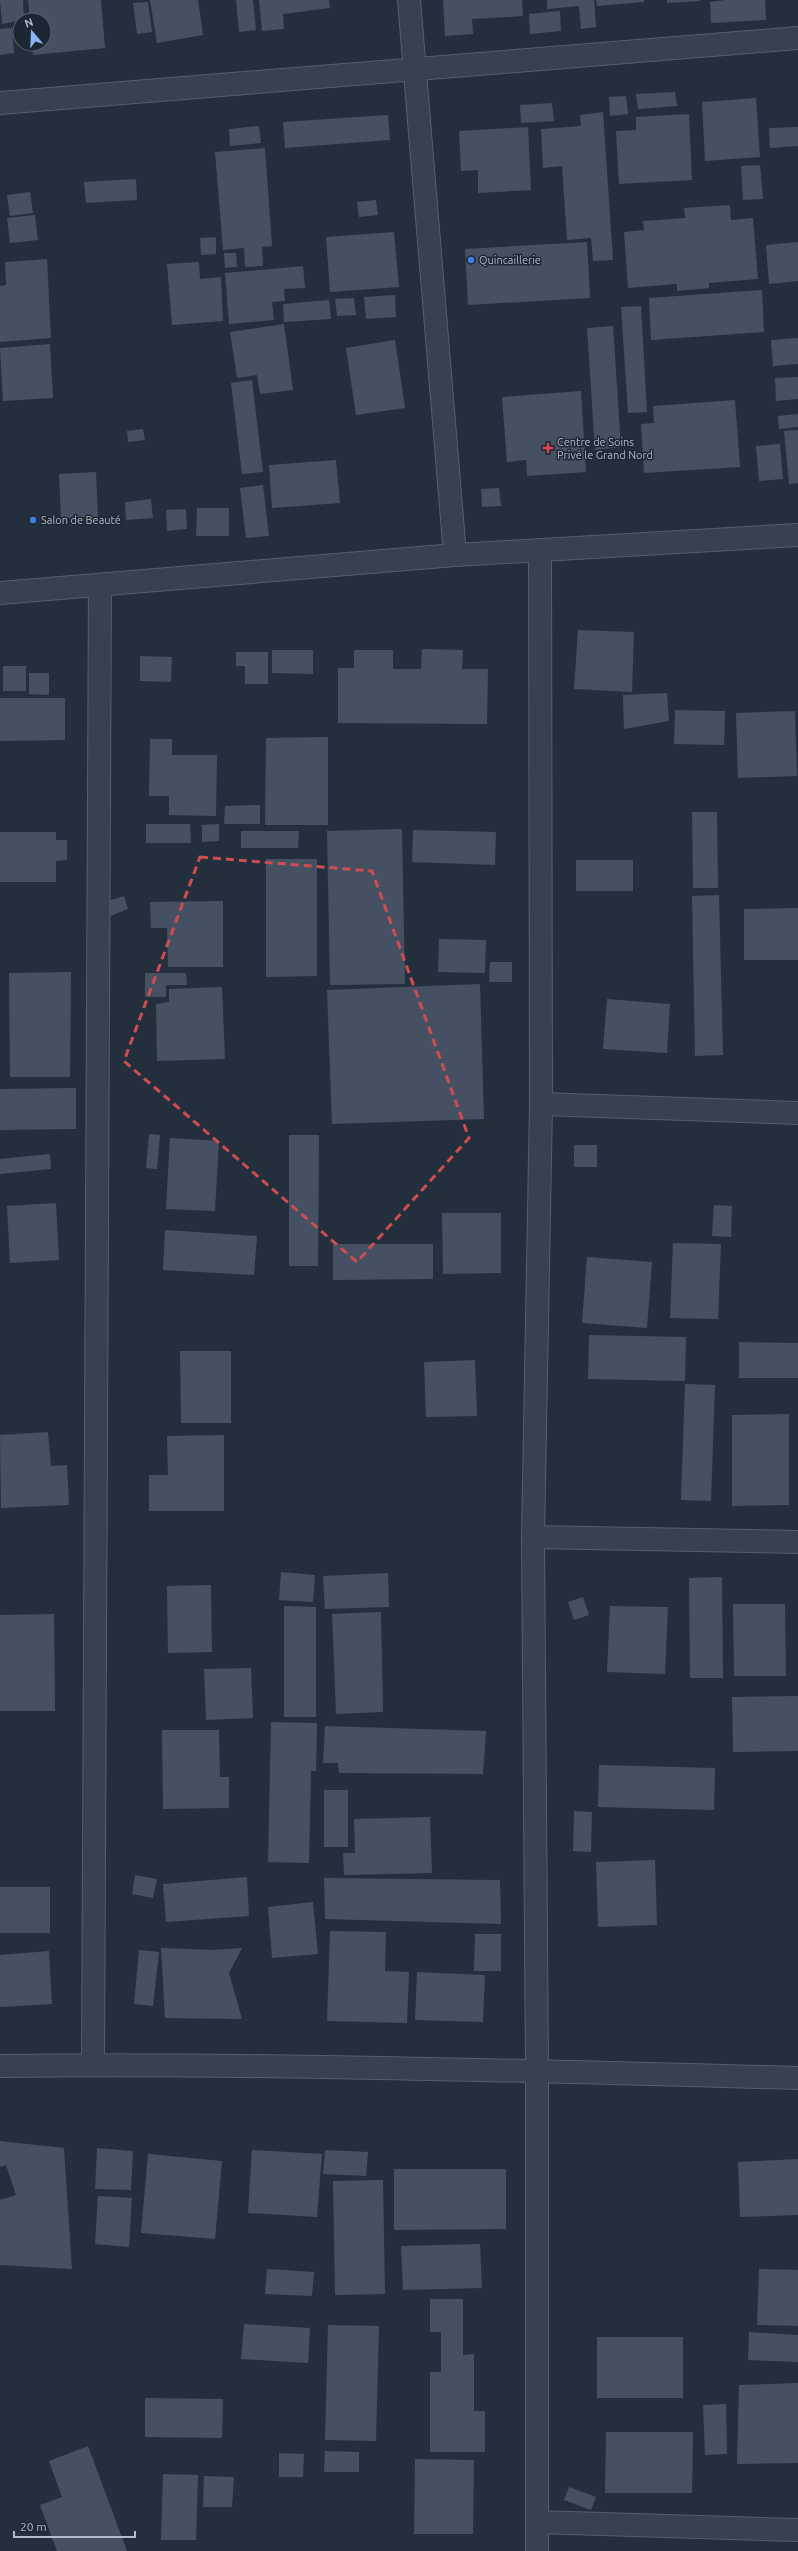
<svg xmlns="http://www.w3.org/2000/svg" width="798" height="2551" viewBox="0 0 798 2551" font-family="Ubuntu,sans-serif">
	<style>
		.building { fill: #455162 }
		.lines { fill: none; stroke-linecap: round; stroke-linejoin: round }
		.minor-casing { stroke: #565f6c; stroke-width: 24 }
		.minor { stroke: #38414e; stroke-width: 22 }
		.marked { fill: none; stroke: #ce4d50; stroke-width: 3; stroke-dasharray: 8 5; stroke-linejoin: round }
		.shop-dot { fill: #3f7fe0; stroke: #1d2633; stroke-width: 1.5 }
		.health-dot { fill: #e0444e; stroke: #1d2633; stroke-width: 1.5 }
		.labels { text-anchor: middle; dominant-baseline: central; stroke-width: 3; stroke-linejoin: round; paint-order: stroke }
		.poi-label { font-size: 11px; fill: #b4bcc9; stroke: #1d2633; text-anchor: start }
	</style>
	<rect width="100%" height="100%" fill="#242f3e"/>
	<g class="building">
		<polygon points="0,0 23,0 24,20 2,24"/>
		<polygon points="28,0 101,0 105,48 33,55 32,44 44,44 44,20 30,20"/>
		<polygon points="150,0 198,0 203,35 157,43"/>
		<polygon points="236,0 253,0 256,30 239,32"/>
		<polygon points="259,0 329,0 330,8 283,14 284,29 262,31"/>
		<polygon points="443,0 522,0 523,16 472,19 473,34 445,36"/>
		<polygon points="547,0 594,0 596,27 581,29 579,6 547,9"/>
		<polygon points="596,0 644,0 644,2 597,6"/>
		<polygon points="667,0 700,0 700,1 667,3"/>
		<polygon points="725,0 765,0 766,20 711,23 710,2"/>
		<polygon points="148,2 152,32 137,34 133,3"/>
		<polygon points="560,11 561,31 530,34 529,14"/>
		<polygon points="12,28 14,53 0,55 0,29"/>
		<polygon points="675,92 677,106 638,109 636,94"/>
		<polygon points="626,96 628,114 610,116 609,97"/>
		<polygon points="756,98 760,157 705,161 702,102"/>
		<polygon points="552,103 554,121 521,123 520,105"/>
		<polygon points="603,112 613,260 593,261 591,238 567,240 562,166 543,168 541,129 581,126 580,115"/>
		<polygon points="689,114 692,180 619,184 616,131 636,130 636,117"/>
		<polygon points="388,115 390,140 285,148 283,122"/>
		<polygon points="259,126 261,143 230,146 229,129"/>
		<polygon points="528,127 531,190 478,193 478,170 461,171 459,131"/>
		<polygon points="798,127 798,146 770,148 769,128"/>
		<polygon points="265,148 272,246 262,247 263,266 245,267 244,248 223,250 215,152"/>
		<polygon points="760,165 763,199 743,200 741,166"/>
		<polygon points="136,179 137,200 86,203 84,182"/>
		<polygon points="30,192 33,213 10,216 7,195"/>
		<polygon points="376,200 378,215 359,217 357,202"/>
		<polygon points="730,205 731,220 753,218 758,279 709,283 709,288 677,291 677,284 628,288 624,232 644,230 643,221 685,218 684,208"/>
		<polygon points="35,215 38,240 10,243 7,218"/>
		<polygon points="394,232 399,287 330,292 326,237"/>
		<polygon points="216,237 216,254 201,255 200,238"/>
		<polygon points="587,242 590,298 468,305 465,249"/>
		<polygon points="798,242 798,281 769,284 766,245"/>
		<polygon points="224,253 236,253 237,267 225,268"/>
		<polygon points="47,259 51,338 0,342 0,286 6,285 5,262"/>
		<polygon points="199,262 200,279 221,277 223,321 172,325 167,264"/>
		<polygon points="303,266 305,288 284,289 285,301 272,302 274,320 229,324 225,273"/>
		<polygon points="762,290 764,332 651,340 649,298"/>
		<polygon points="395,295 396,317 366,319 364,297"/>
		<polygon points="354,298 356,315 337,316 335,299"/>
		<polygon points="329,300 331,319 284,322 283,304"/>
		<polygon points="641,306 647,412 628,413 621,307"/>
		<polygon points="284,324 293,390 260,394 257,375 237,378 230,332"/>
		<polygon points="613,326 621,447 595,450 587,328"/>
		<polygon points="798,338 798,364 773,366 771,340"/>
		<polygon points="395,340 405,408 356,415 346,348"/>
		<polygon points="50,344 53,398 3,401 0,348"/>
		<polygon points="798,377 798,399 776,401 775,378"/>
		<polygon points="252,380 263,472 242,474 231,383"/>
		<polygon points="581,391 586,472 527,476 526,460 507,462 502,397"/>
		<polygon points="735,400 740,467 644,473 641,424 654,423 653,406"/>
		<polygon points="798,414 798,427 779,429 778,416"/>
		<polygon points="143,429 145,440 128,442 127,431"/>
		<polygon points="798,430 798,483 789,484 784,431"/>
		<polygon points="780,444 783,479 759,481 756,446"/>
		<polygon points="336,460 340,503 272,508 269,465"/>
		<polygon points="96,472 98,517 61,518 59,474"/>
		<polygon points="263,485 269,536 246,538 240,488"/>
		<polygon points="499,488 501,506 482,507 481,489"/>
		<polygon points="151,499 153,518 126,520 125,502"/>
		<polygon points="197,508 229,508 229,536 196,536"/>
		<polygon points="186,509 187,529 167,531 166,510"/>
		<polygon points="578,630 634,632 632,692 574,689"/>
		<polygon points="422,649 463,650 462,669 488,669 487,724 338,723 338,668 354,668 354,650 393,650 393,669 421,669"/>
		<polygon points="272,650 313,650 313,674 272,673"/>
		<polygon points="236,652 268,652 268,684 245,684 245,666 236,666"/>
		<polygon points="140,656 172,657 171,682 140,681"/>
		<rect x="3" y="666" width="23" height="25"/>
		<polygon points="29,673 49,673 49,695 29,694"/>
		<polygon points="667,693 669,721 624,729 623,695"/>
		<polygon points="0,698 65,698 65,740 0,741"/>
		<polygon points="675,710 725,711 724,745 674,744"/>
		<polygon points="795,711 797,776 738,778 736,713"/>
		<polygon points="328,737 328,825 265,825 266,738"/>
		<polygon points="150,739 172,739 172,755 217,755 216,816 169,815 169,796 149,796"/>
		<polygon points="260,805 260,824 224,824 225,806"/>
		<polygon points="692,812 717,812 718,888 693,888"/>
		<polygon points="146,824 190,824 191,843 146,843"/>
		<polygon points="219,824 219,841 202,842 202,825"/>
		<polygon points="402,829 405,984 330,985 327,831"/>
		<polygon points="413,830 496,832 495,865 412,862"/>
		<polygon points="241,831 299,831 298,848 241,848"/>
		<polygon points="0,832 56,832 56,840 67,840 67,860 56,861 56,882 0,882"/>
		<polygon points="266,859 317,859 317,976 266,977"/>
		<rect x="576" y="860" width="57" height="31"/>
		<polygon points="719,895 723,1055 695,1056 692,896"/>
		<polygon points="124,896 128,909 110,916 105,902"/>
		<polygon points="223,901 223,967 168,967 167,928 151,928 150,902"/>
		<polygon points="798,908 798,960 744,960 744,909"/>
		<polygon points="439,939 486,940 485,973 438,972"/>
		<polygon points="490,962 512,962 512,982 489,982"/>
		<polygon points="71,972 70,1077 10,1077 9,973"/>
		<polygon points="145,973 186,973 187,985 166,985 166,997 145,997"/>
		<polygon points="480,984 484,1119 332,1124 327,990"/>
		<polygon points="222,987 225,1059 157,1061 156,1004 169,1002 169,989"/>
		<polygon points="607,999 670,1004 667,1053 603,1049"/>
		<polygon points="76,1088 76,1129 0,1130 0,1089"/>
		<polygon points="149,1134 160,1135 157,1169 146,1168"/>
		<polygon points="289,1135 319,1135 318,1266 289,1266"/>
		<polygon points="170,1138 219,1141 215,1211 166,1209"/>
		<rect x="574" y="1145" width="23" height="22"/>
		<polygon points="50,1154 51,1169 0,1174 0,1159"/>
		<polygon points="56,1203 59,1260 10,1263 7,1206"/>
		<polygon points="714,1205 732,1206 731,1237 712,1236"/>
		<polygon points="442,1213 501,1213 501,1273 443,1274"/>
		<polygon points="165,1230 257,1236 254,1275 163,1270"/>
		<polygon points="673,1243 721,1244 718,1319 670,1318"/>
		<polygon points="333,1244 433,1244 433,1279 333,1280"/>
		<polygon points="587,1257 652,1262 647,1328 582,1323"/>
		<polygon points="589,1335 686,1337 685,1381 588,1379"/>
		<polygon points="739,1342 798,1343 798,1378 739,1378"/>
		<polygon points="180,1351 231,1351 231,1423 181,1423"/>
		<polygon points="475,1360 477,1416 426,1417 424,1362"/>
		<polygon points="685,1384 715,1385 711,1501 681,1500"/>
		<polygon points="789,1414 789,1505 732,1506 732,1415"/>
		<polygon points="48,1432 51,1466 67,1465 69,1505 1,1508 0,1435"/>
		<polygon points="224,1435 224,1511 149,1511 149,1475 168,1475 167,1436"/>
		<polygon points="281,1572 315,1575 313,1602 279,1600"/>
		<polygon points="388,1573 389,1607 325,1609 323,1576"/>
		<polygon points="722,1577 723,1678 690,1678 689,1578"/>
		<polygon points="211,1585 212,1652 168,1653 167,1586"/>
		<polygon points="583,1597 589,1615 574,1620 568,1602"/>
		<polygon points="733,1604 785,1604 786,1676 734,1676"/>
		<polygon points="284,1606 316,1607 316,1717 284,1717"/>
		<polygon points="610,1606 668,1607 665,1674 607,1672"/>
		<polygon points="381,1612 383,1712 336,1714 332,1614"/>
		<polygon points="54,1614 55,1711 0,1711 0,1615"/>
		<polygon points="251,1668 253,1718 206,1720 204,1669"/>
		<polygon points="798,1696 798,1751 733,1752 732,1697"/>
		<polygon points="271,1722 317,1723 316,1771 311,1771 309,1863 268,1862"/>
		<polygon points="325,1726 486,1731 483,1774 339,1773 338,1763 323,1763"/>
		<polygon points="162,1730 219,1730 220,1777 229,1777 229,1808 163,1809"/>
		<polygon points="599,1765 715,1768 714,1810 598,1807"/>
		<rect x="324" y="1790" width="24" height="57"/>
		<polygon points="574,1811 592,1812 591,1852 573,1851"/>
		<polygon points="430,1817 432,1873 344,1875 343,1853 355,1853 354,1819"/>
		<polygon points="655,1860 657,1925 598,1927 596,1862"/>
		<polygon points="135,1875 157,1879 153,1898 132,1894"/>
		<polygon points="247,1877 249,1916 166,1922 163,1884"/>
		<polygon points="324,1878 500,1880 501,1924 325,1919"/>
		<rect x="0" y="1887" width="50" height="46"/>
		<polygon points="313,1902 318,1954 272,1958 268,1907"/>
		<polygon points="330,1931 386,1932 385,1971 409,1972 407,2023 327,2021"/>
		<polygon points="475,1934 501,1934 501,1971 474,1971"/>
		<polygon points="161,1948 212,1950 242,1948 229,1973 242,2019 165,2018"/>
		<polygon points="139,1950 159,1952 153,2006 134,2004"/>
		<polygon points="49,1951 52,2004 0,2007 0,1955"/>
		<polygon points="417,1972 485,1975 483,2022 415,2020"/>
		<polygon points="0,2141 64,2148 72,2269 0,2265 0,2200 16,2195 6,2165 0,2167"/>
		<polygon points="97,2148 133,2151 131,2190 95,2189"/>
		<polygon points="252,2150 322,2154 317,2217 248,2213"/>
		<polygon points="325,2150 368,2152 366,2176 323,2174"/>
		<polygon points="148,2154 222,2161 215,2239 141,2233"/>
		<polygon points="798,2159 798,2215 740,2217 738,2162"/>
		<polygon points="394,2169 506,2169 506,2229 394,2230"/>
		<polygon points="383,2180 385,2294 335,2295 333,2181"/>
		<polygon points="98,2196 132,2198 129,2247 95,2244"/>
		<polygon points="480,2244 482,2288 403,2290 401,2246"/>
		<polygon points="267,2269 314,2272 312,2296 265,2294"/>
		<polygon points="759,2269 798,2270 798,2326 757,2325"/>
		<polygon points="430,2299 463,2299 463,2355 474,2354 474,2411 485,2411 485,2452 430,2452 430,2372 441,2372 441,2332 430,2332"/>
		<polygon points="244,2324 310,2328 308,2363 241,2359"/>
		<polygon points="328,2325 379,2326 376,2441 325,2440"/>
		<polygon points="749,2332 798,2335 798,2362 748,2360"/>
		<rect x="597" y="2337" width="86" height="61"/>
		<polygon points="798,2383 798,2463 737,2464 739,2385"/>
		<polygon points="145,2398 223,2399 222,2438 145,2437"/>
		<polygon points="726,2404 727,2454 705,2455 703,2405"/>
		<polygon points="606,2432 693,2432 692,2493 605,2493"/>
		<polygon points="88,2446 127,2551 57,2551 40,2505 62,2497 49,2461"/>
		<polygon points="325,2451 359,2452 359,2472 324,2472"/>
		<polygon points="279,2453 304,2454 303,2477 279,2477"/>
		<polygon points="415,2459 474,2460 473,2534 414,2534"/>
		<polygon points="163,2474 198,2475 196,2540 161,2540"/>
		<polygon points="204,2476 234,2477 232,2507 203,2507"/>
		<polygon points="569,2487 596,2497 591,2510 564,2500"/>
	</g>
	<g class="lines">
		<g class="minor-casing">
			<g id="minor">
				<polyline points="409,0 455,555"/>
				<polyline points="0,103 798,38"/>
				<polyline points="0,593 455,555 798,535"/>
				<polyline points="541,1104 798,1113"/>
				<polyline points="533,1537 798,1542"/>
				<polyline points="93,2065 100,585"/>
				<path d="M 0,2066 C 266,2063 532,2071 798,2078"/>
				<polyline points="537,2522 798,2530"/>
				<polyline points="537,2551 537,2071 533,1537 541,1104 540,550"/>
			</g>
		</g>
		<use href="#minor" class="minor"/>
	</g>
	<path class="marked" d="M 200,857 L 372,871 L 469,1138 L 357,1262 L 124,1061 Z"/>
	<g class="shop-dot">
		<circle cx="471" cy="260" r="4"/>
		<circle cx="33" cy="520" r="4"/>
	</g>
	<path class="health-dot" d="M546 442h4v4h4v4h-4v4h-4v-4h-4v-4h4z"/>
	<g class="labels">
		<g class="poi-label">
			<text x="479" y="260">Quincaillerie</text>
			<text x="557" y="442">Centre de Soins<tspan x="557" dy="13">Privé le Grand Nord</tspan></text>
			<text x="41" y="520">Salon de Beauté</text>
		</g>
	</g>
	<g transform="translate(32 32) rotate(341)"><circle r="19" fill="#1d2633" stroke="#59626f"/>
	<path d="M0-3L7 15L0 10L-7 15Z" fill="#8ab4f8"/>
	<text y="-6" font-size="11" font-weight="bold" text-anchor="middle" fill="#b4bcc9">N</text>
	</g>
	<path d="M14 2531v6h121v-6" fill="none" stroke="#b4bcc9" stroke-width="2"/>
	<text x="20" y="2531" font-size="12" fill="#b4bcc9" stroke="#1d2633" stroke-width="3" paint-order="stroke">20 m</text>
</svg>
